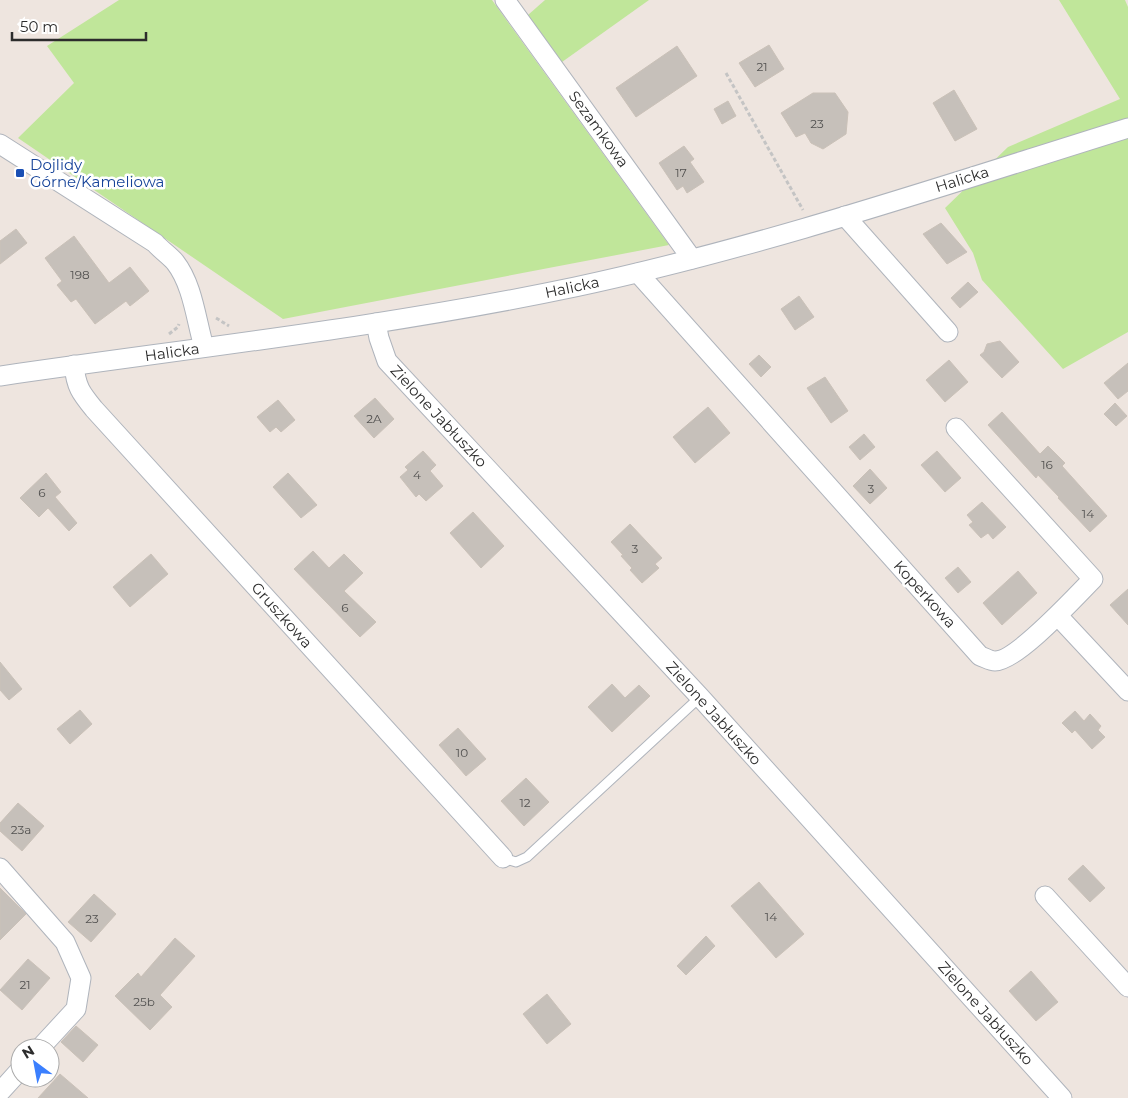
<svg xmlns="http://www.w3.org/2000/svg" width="1128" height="1098" viewBox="0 0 1128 1098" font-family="Montserrat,sans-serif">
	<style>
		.green { fill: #c0e69a }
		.building { fill: #c6c0ba; stroke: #cac1b8 }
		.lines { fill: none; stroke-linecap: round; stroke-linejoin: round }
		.lane-casing { stroke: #afb4bc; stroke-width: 11 }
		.street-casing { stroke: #afb4bc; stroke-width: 21 }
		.path { stroke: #c4c4c4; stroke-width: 3; stroke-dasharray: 4 2.5; stroke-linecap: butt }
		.lane { stroke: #fff; stroke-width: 9 }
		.street { stroke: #fff; stroke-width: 19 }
		.transit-dot { fill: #1a4fb4; stroke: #fff; stroke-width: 2 }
		.labels { text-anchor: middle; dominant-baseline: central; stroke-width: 5; stroke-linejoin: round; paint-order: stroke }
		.number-label { font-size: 12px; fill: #525150 }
		.street-label { font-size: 15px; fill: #2c2c2c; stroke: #fff }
		.transit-label { font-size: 15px; fill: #164399; stroke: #fff; text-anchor: start }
	</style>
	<rect width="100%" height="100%" fill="#eee5df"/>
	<g class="green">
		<polygon points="119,0 492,0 669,245 283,319 18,138 74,83 47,46"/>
		<polygon points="545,0 649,0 562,62 528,15"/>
		<polygon points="1059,0 1125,0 1128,7 1128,332 1063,369 982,280 973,253 945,208 1008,147 1120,99"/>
	</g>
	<g class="building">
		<polygon points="769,45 784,69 755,87 739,63"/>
		<polygon points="677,46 697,76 636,117 616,88"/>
		<polygon points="954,90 977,129 955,141 933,103"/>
		<polygon points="813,93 835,93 848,112 846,134 823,149 811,143 805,133 796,137 781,113"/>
		<polygon points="728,101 736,116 722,124 714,109"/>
		<polygon points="684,146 694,159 690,162 704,182 687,193 683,186 677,190 659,163"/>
		<polygon points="941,223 967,252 947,264 923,234"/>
		<polygon points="16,229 27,243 0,264 0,241"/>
		<polygon points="74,236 109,283 130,267 149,291 130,306 126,301 95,324 76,299 71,302 57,285 62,281 45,258"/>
		<polygon points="968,282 978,292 960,308 951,298"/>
		<polygon points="799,296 814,317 795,330 781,309"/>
		<polygon points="1000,341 1019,362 1002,378 980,355 984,352 987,344"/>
		<polygon points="759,355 771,367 761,377 749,364"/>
		<polygon points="949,360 968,382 945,402 926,380"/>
		<polygon points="1128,363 1128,391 1118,399 1104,383"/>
		<polygon points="825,377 848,411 831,423 807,388"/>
		<polygon points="375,398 394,419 374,438 354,416"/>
		<polygon points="278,400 295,420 281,432 276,427 270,432 257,417"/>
		<polygon points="1115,403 1127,416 1116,426 1104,414"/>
		<polygon points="708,407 730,433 695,463 673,437"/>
		<polygon points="1002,412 1040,454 1048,446 1065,463 1062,466 1107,516 1090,532 1058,498 1059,497 1038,475 1036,478 988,425"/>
		<polygon points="864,434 875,447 860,460 849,447"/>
		<polygon points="423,451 436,465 430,471 443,486 426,501 419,494 416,497 400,477 408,470 405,467"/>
		<polygon points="937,451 961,478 945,492 921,465"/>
		<polygon points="870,469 887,488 870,504 853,486"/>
		<polygon points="46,473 61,492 55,497 77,523 69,531 48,508 39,517 20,498"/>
		<polygon points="288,473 317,505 301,518 273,487"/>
		<polygon points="982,502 1006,527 993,539 988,533 981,538 969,525 973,522 967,515"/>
		<polygon points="473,512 504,546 481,568 450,533"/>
		<polygon points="630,524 662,558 655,564 659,568 642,583 630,570 632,568 621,556 623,555 611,542"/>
		<polygon points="313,551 329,568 344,554 363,573 344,591 376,622 360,637 294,569"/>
		<polygon points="151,554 168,574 130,607 113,587"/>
		<polygon points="958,567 971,582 958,593 945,578"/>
		<polygon points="1018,571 1037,593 1002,625 983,603"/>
		<polygon points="1128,589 1128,625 1110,605"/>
		<polygon points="0,662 22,689 9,700 0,690"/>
		<polygon points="612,684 625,698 639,685 650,696 612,732 588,707"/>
		<polygon points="80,710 92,724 70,744 57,729"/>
		<polygon points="1075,711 1084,721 1090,714 1101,726 1098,730 1105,737 1092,749 1075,730 1072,733 1062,723"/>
		<polygon points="458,728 486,759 466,776 439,745"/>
		<polygon points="526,778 549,802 524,826 501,801"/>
		<polygon points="18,803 44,826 22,851 0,831 0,823"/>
		<polygon points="1083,865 1105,888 1090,902 1068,879"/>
		<polygon points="759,882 804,934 776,958 731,906"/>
		<polygon points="0,888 26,914 0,940"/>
		<polygon points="94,894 116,914 91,942 68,922"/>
		<polygon points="706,936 715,946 686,975 677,966"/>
		<polygon points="175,938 195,956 160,995 172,1007 150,1030 115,996 138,973 141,977"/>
		<polygon points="28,959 50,978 22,1010 0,990"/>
		<polygon points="1031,971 1058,1002 1036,1021 1009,991"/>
		<polygon points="547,994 571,1024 547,1044 523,1014"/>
		<polygon points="76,1026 98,1045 83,1062 61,1042"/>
		<polygon points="60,1074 88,1098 38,1098"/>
	</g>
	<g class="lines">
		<g class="lane-casing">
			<polyline id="lane" points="503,858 516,862 527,857 700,697"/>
		</g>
		<g class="street-casing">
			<g id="street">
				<polyline points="505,0 692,259"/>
				<path d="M 0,144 L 155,243 C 161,250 169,255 175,262 C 193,285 196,320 204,347"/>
				<polyline points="845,216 948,332"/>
				<path d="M 638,273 L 980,656 C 984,657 990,661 995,661 C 1017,661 1076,596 1093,579 L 956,428"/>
				<polyline points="376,323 379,338 387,361 700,697 1062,1098"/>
				<path d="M 74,365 C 76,387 81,393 94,409 L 503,858"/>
				<path d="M 0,376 C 192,348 385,327 575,287 C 762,247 945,185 1128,128"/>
				<polyline points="1058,616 1128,691"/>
				<polyline points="0,868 65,942 81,978 76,1009 40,1048"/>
				<polyline points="1045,896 1128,987"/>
				<polyline points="0,1092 20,1070"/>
			</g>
		</g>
		<g class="path">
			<polyline points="726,73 803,210"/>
			<polyline points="216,318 229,326"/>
			<polyline points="169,334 178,327 179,324"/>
		</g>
		<use href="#lane" class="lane"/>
		<use href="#street" class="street"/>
	</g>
	<rect class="transit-dot" x="15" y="168" width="10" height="10" rx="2.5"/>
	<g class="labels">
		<g class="number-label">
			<text x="762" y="66">21</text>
			<text x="817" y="123">23</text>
			<text x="681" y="172">17</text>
			<text x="80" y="274">198</text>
			<text x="374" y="418">2A</text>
			<text x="1047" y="464">16</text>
			<text x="417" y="474">4</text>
			<text x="871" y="488">3</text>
			<text x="42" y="492">6</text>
			<text x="1088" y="513">14</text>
			<text x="635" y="548">3</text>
			<text x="345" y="607">6</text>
			<text x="462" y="752">10</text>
			<text x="525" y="802">12</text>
			<text x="21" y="829">23a</text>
			<text x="771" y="916">14</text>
			<text x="92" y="918">23</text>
			<text x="25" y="984">21</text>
			<text x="144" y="1001">25b</text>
		</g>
		<g class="street-label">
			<text transform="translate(599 129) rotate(54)">Sezamkowa</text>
			<text transform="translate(962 179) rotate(-17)">Halicka</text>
			<text transform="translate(572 287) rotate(-12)">Halicka</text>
			<text transform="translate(172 352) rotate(-8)">Halicka</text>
			<text transform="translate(439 416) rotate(47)">Zielone Jabłuszko</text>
			<text transform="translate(925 594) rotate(48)">Koperkowa</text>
			<text transform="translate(282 615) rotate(48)">Gruszkowa</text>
			<text transform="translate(714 713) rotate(48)">Zielone Jabłuszko</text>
			<text transform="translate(986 1013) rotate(48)">Zielone Jabłuszko</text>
		</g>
		<g class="transit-label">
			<text x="30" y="164">Dojlidy<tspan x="30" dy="17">Górne/Kameliowa</tspan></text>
		</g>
	</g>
	<g transform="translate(35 1063) rotate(328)"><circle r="24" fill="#ffffff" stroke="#ababab"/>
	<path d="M0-4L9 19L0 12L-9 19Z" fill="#3b7ffe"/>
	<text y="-8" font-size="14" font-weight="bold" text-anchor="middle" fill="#2c2c2c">N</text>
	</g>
	<path d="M12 32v8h134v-8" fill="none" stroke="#2c2c2c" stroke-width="2.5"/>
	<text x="20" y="32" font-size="15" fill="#2c2c2c" stroke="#ffffff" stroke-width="4" paint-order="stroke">50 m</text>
</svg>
